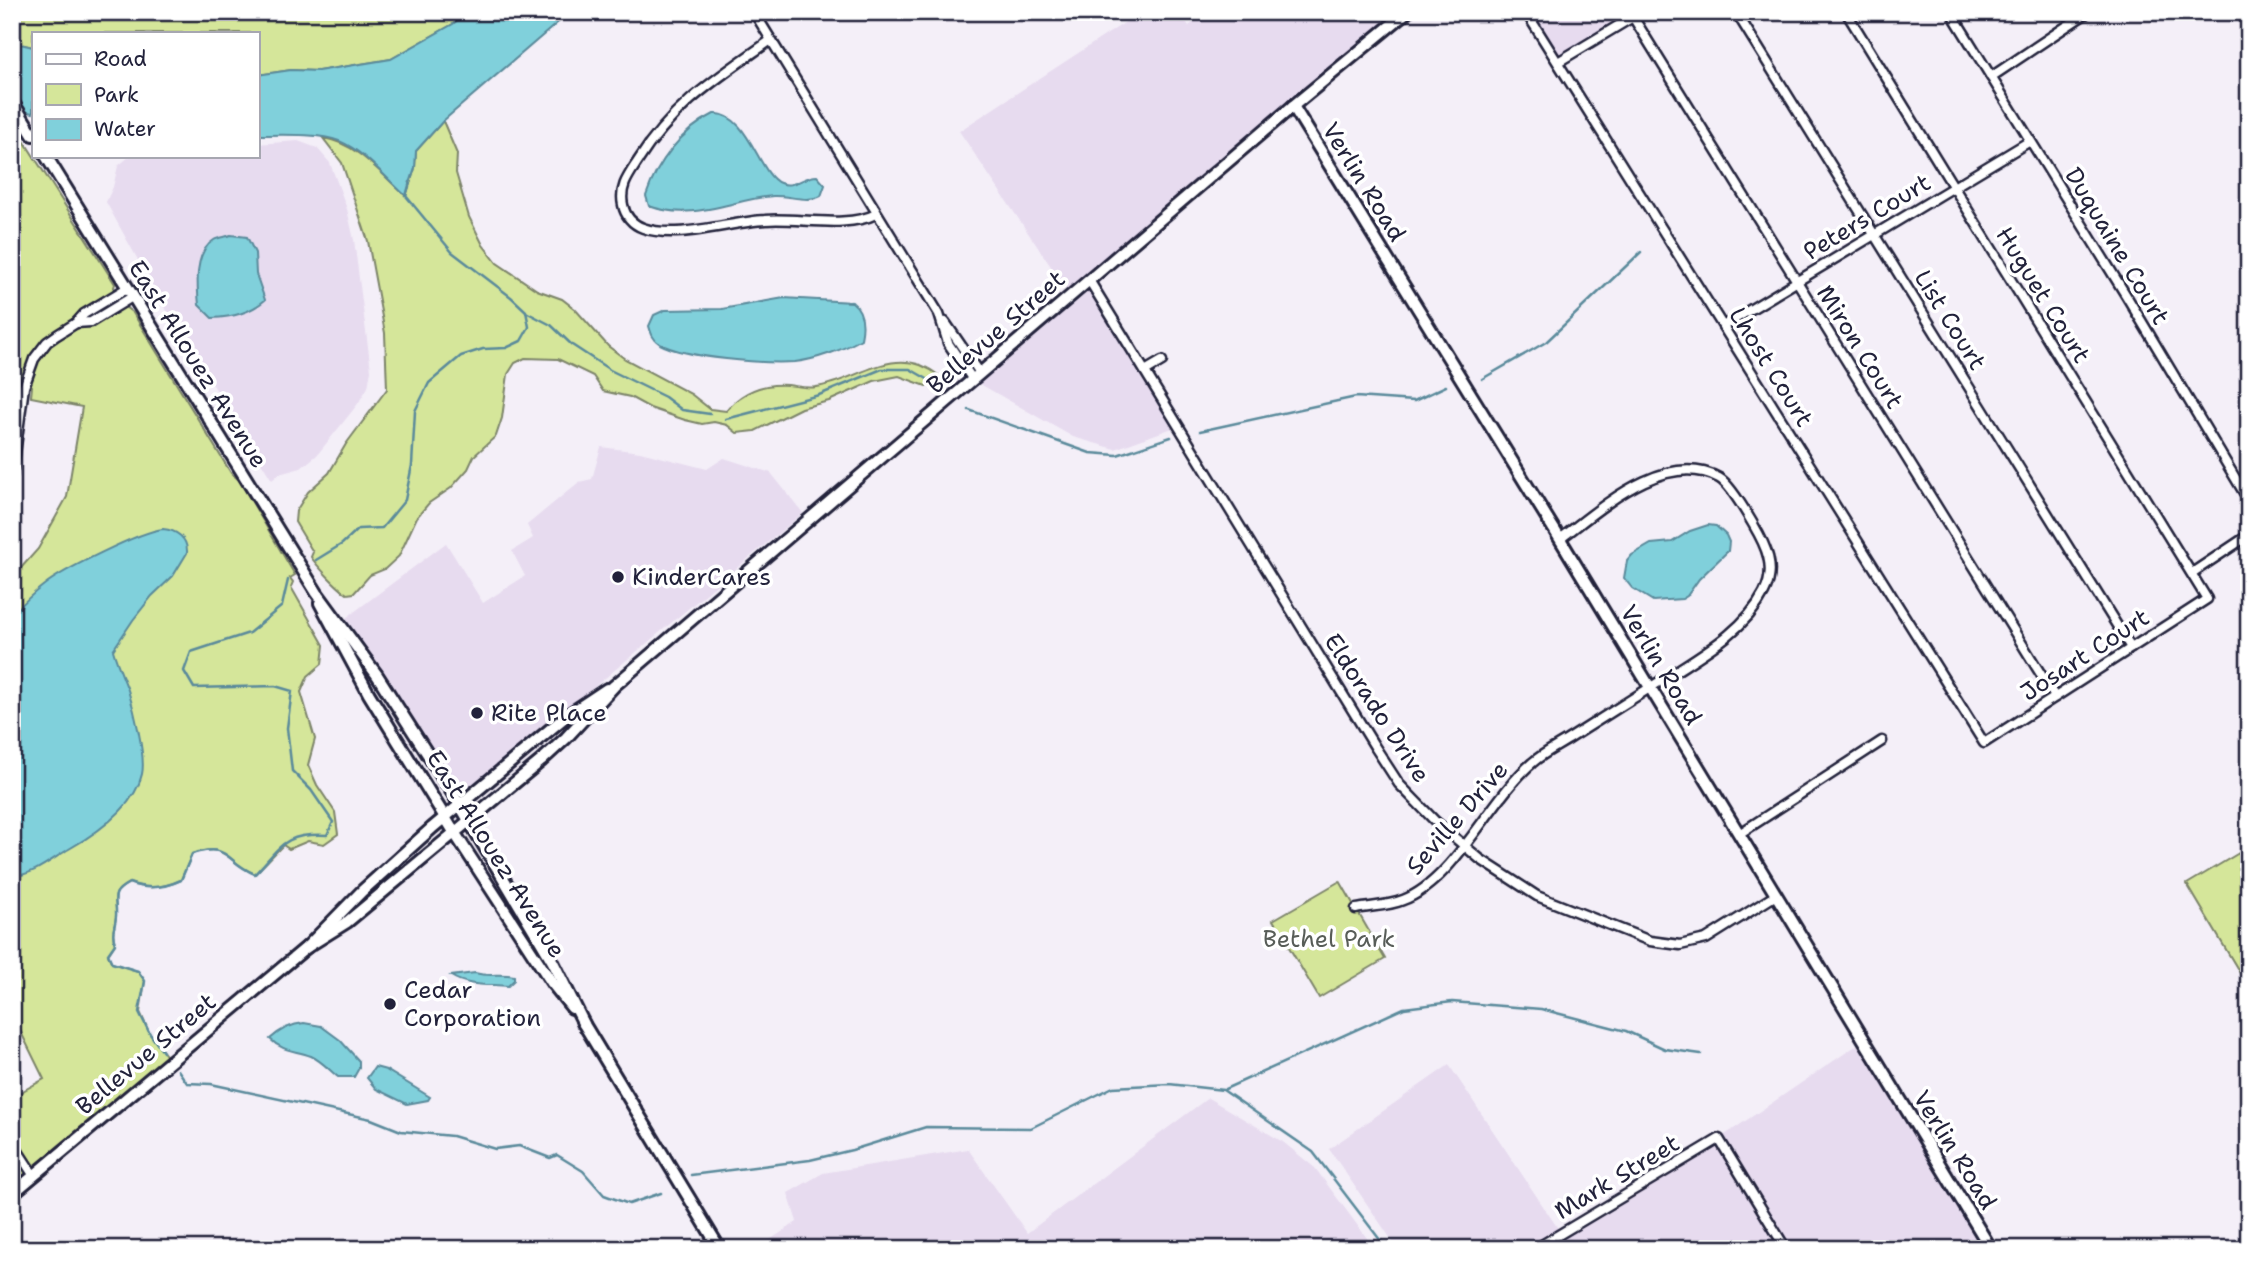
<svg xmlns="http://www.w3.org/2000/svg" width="2261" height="1261" viewBox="0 0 2261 1261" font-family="'Shantell Sans',sans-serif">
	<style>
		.built { fill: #e7dbef }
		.green { fill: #d5e69a; stroke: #7c846a; stroke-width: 2 }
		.water { fill: #80d0db; stroke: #5a8a9b; stroke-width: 2 }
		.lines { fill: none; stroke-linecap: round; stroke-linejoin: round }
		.stream { stroke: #5a8a9b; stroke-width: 2.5 }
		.minor-casing { stroke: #22223b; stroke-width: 13 }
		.tertiary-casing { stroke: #22223b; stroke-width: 16 }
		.minor { stroke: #fff; stroke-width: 8 }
		.tertiary { stroke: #fff; stroke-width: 10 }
		.poi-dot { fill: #22223b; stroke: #fff; stroke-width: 2.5 }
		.labels { text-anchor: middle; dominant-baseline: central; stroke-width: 7; stroke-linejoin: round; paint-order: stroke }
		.street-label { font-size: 24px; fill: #22223b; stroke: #fff }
		.poi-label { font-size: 24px; fill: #22223b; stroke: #fff; text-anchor: start }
		.park-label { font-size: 24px; fill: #585d58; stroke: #fff }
	</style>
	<rect width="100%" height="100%" fill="#f4eff8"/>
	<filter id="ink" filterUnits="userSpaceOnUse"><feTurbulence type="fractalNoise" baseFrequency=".0143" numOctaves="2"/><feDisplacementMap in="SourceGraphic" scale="14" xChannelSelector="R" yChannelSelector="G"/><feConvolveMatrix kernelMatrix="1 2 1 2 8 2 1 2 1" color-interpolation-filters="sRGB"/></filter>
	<g filter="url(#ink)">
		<g class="built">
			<polygon points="1141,12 1179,12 1189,26 1205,12 1407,12 1089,280 1178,426 1115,449 1073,437 973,380 1071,296 959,131"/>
			<polygon points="1526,12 1641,12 1558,62"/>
			<polygon points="298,141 317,148 330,163 347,209 354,240 371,370 368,387 357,405 317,455 301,468 279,474 272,480 159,298 106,202 113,187 118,166 130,156 257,156 257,144"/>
			<polygon points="601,447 640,452 707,469 724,458 771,473 803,513 477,785 462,788 450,783 346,618 446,543 483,603 525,576 512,551 533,538 527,525 579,482 592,479"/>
			<polygon points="1863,1041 1991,1249 1398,1249 1329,1149 1449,1065 1561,1233 1719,1139"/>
			<polygon points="1208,1098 1283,1142 1315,1168 1375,1249 756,1249 797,1222 788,1193 823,1173 968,1149 1027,1233"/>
		</g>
		<g class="green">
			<polygon points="12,12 467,12 453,24 391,59 318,71 291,70 257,75 257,33 33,33 33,47 12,42"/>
			<path d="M 443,121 L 457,154 L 456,173 L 469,217 L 483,245 L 497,263 L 537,290 L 562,299 L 575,309 L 608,346 L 625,359 L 691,394 L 710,409 L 726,411 C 742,391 763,383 788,385 C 797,386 807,389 816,387 C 858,381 897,341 939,376 L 933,385 L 926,386 L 899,376 L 874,381 L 829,401 L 801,408 L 755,431 L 737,433 L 727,425 L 714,422 L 702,424 L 685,420 L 650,408 L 630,397 L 603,391 L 593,376 L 558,359 L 525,358 L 515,363 L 508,374 L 502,418 L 496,436 L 474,456 L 468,469 L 451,488 L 429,503 L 417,517 L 399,556 L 385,569 L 370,575 L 354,593 L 347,594 C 337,587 317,566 311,557 L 313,552 L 295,522 L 296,511 L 308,492 L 329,473 L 346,444 L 387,389 L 385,333 L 368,241 L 342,163 L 323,138 C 357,143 381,174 406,196 L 415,168 L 416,151 Z"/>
			<path d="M 12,122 L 115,284 L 112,293 L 105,298 L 114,312 L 125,307 L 133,313 L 231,473 L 239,480 L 295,575 L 290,578 L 293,582 L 291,587 L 324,645 L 322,664 L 308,676 L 301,692 L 315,739 L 308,765 L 317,785 L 335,812 L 338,834 L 324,844 L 308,841 L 289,849 L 283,845 L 255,874 C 225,862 229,842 192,854 L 181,880 C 164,888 147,890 129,883 C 109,894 117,898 116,916 C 115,929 111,930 115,944 L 108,955 L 112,963 L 138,971 L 145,981 L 140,1012 L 150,1034 L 168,1058 L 12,1186 L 12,1097 L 44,1079 L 12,1014 L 12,578 L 38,549 L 67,497 L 82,407 L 31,397 L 32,386 L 12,382 Z"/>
			<polygon points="2249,847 2249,988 2187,884"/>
			<polygon points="1340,881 1385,959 1319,998 1273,920"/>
		</g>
		<g class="water">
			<path d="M 467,12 L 570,12 L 443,121 L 416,151 L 415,168 L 406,196 C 386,178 364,151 339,141 C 319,133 279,135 257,135 L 257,75 L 291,70 L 318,71 L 391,59 L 453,24 Z"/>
			<polygon points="12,42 33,47 33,113 12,109"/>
			<path d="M 714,114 C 748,112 759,175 780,183 C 793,189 804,176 817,176 L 825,185 L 821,196 C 808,203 788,195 773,196 C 731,200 692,222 649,206 L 646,196 C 657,163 681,130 714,114 Z"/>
			<path d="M 231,235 L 247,237 L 255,253 L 256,274 L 265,300 C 250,313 233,317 212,318 L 199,305 C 197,285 194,252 214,240 C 219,237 227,237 231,235 Z"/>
			<path d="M 784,298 L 852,302 C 864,311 864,325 861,339 C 846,349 814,360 795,362 C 765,364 686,358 660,344 C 653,340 651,333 649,326 L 654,315 L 665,310 L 722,309 Z"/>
			<polygon points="1708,525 1716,526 1726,535 1729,542 1728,551 1699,579 1687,596 1682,599 1653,601 1632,588 1624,578 1627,561 1632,555 1651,544 1672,542 1690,531"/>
			<path d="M 163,529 C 176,530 188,538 187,553 L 173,576 L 152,596 L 133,620 L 113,650 C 117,664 123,677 128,690 C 134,709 146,756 142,774 C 135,807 97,833 69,849 C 52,859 33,876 12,876 L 12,615 C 22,604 32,594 44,585 C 63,570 141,531 163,529 Z"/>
			<path d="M 475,973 C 488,977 501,973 514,976 L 514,980 L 508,986 C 489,984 468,987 451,976 Z"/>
			<path d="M 304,1023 L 321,1026 L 340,1040 L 359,1061 L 359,1068 L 354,1077 L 338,1077 C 329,1070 322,1061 311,1056 C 295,1050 283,1052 270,1039 C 280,1030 290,1024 304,1023 Z"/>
			<polygon points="375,1067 386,1070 430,1097 428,1100 407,1104 376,1089 367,1078"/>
		</g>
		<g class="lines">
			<g class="stream">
				<polyline points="526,312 551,325 572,345 610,370 665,397 682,410 710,414"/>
				<polyline points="1482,379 1546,342 1641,252"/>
				<polyline points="969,410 1090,453 1117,455 1171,437"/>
				<polyline points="726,419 819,395 882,369 910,369 936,384"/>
				<polyline points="1200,431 1356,397 1414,401 1446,386"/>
				<polyline points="316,560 342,544 358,529 382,528 405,500 412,465 415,411 429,383 461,356 483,349 506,348 521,341 529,327 526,311 511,297 452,252 406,196 410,182"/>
				<path d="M 163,1052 L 150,1034 L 139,1012 L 145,981 L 138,971 L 112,963 L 108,954 L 115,944 C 111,930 115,929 116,916 C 117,898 109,894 129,883 C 147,890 164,888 181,880 L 192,854 C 230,842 225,862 255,874 C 282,845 284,833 327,835 L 333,822 L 311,790 L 292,771 L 287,728 L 292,691 L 275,686 L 194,688 L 184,671 L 191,652 L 249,633 L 282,606 L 288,580"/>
				<polyline points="178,1070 187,1083 211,1084 371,1119 401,1131 452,1136 495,1149 519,1146 550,1158 557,1155 583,1171 604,1195 629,1204 661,1193"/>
				<polyline points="1225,1089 1404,1008 1452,1002 1541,1009 1626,1031 1665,1049 1701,1054"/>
				<polyline points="691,1175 810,1160 852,1150 926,1127 1031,1128 1113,1087 1169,1084 1223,1090 1313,1152 1387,1249"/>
			</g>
			<g class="minor-casing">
				<g id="minor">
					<polyline points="754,12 939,314 948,343 973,380"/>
					<polyline points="1526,12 1984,743 2207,599 1846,12"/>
					<polyline points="1736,12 2131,648"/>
					<polyline points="1951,12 2127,297 2249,501"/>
					<polyline points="1633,17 2055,697"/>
					<path d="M 771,40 C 719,77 673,105 638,161 C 629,175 619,187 623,205 C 625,215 632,224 643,228 C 677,240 729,222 765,220 C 798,217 846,229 876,214"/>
					<polyline points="1558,62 1641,12"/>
					<polyline points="1991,77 2088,12"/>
					<polyline points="1089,280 1375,747 1399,784 1435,821 1480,859 1537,896 1650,941 1680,945 1706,939 1776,895"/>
					<polyline points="945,322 980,373"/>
					<polyline points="76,323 91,322 132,297"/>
					<polyline points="1723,326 2030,141"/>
					<polyline points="1145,371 1162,361"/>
					<polyline points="12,476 24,387 34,359 47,342 57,335 76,323 84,314 127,288"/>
					<polyline points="2192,573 2249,535"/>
					<polyline points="1739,834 1882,741"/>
					<path d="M 1356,909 C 1371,906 1389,906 1403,900 C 1454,881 1489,800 1532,763 C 1543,753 1558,746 1572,737 C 1604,717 1637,696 1670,675 C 1704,653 1745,630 1764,593 C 1777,568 1766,546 1753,524 C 1746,512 1730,484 1719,478 C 1665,449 1600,509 1560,539"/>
					<polyline points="12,1142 34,1176"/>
					<polyline points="1535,1249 1719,1139 1786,1249"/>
				</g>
			</g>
			<g class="tertiary-casing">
				<g id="tertiary">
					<polyline points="12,101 33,135"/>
					<polyline points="1293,106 1560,539 1991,1249"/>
					<polyline points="46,156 317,593 377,675 455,797 553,962 584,1024"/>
					<polyline points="320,603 369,694 454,832 552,983 572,1008"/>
					<polyline points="307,947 347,922 541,761 566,738 614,686 1293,106 1407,12"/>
					<polyline points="582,1021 720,1249"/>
					<polyline points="12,1194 307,947 362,891 432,828 565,717 607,689"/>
				</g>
			</g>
			<use href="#minor" class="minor"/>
			<use href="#tertiary" class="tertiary"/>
		</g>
	</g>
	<g class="poi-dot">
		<circle cx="618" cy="577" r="7"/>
		<circle cx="477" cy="713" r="7"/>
		<circle cx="390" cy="1004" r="7"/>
	</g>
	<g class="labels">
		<g class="street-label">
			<text transform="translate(1364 182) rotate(58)">Verlin Road</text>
			<text transform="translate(1867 217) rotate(-31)">Peters Court</text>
			<text transform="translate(2117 246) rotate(59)">Duquaine Court</text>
			<text transform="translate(2043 295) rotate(58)">Huguet Court</text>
			<text transform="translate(1950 320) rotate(58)">List Court</text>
			<text transform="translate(996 332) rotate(-41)">Bellevue Street</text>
			<text transform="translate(1860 347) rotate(58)">Miron Court</text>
			<text transform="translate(198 364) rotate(58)">East Allouez Avenue</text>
			<text transform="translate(1771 367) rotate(58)">Lhost Court</text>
			<text transform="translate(2085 655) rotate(-33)">Josart Court</text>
			<text transform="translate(1661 665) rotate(59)">Verlin Road</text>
			<text transform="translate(1377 708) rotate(57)">Eldorado Drive</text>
			<text transform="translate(1457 818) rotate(-49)">Seville Drive</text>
			<text transform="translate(496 854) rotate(58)">East Allouez Avenue</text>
			<text transform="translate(146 1054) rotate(-40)">Bellevue Street</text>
			<text transform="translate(1955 1150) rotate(58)">Verlin Road</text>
			<text transform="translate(1617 1177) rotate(-31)">Mark Street</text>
		</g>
		<g class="poi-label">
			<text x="632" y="577">KinderCares</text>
			<text x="491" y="713">Rite Place</text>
			<text x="404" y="990">Cedar<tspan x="404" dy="28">Corporation</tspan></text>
		</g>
		<g class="park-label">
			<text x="1329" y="939">Bethel Park</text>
		</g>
	</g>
	<rect width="2261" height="1261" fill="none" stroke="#fff" stroke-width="42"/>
	<rect x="21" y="21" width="2219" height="1219" fill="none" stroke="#22223b" stroke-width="2.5" filter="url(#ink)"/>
	<rect x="32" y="32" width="228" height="126" fill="#ffffff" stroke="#a7a7b1" stroke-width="2"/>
	<rect x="46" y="54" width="35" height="10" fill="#ffffff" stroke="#a7a7b1" stroke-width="2"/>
	<text x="94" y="66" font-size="21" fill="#22223b">Road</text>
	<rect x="46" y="84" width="35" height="21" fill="#d5e69a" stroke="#a7a7b1" stroke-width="2"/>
	<text x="94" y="102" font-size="21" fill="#22223b">Park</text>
	<rect x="46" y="119" width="35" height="21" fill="#80d0db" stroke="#a7a7b1" stroke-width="2"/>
	<text x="94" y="136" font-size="21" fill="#22223b">Water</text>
</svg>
